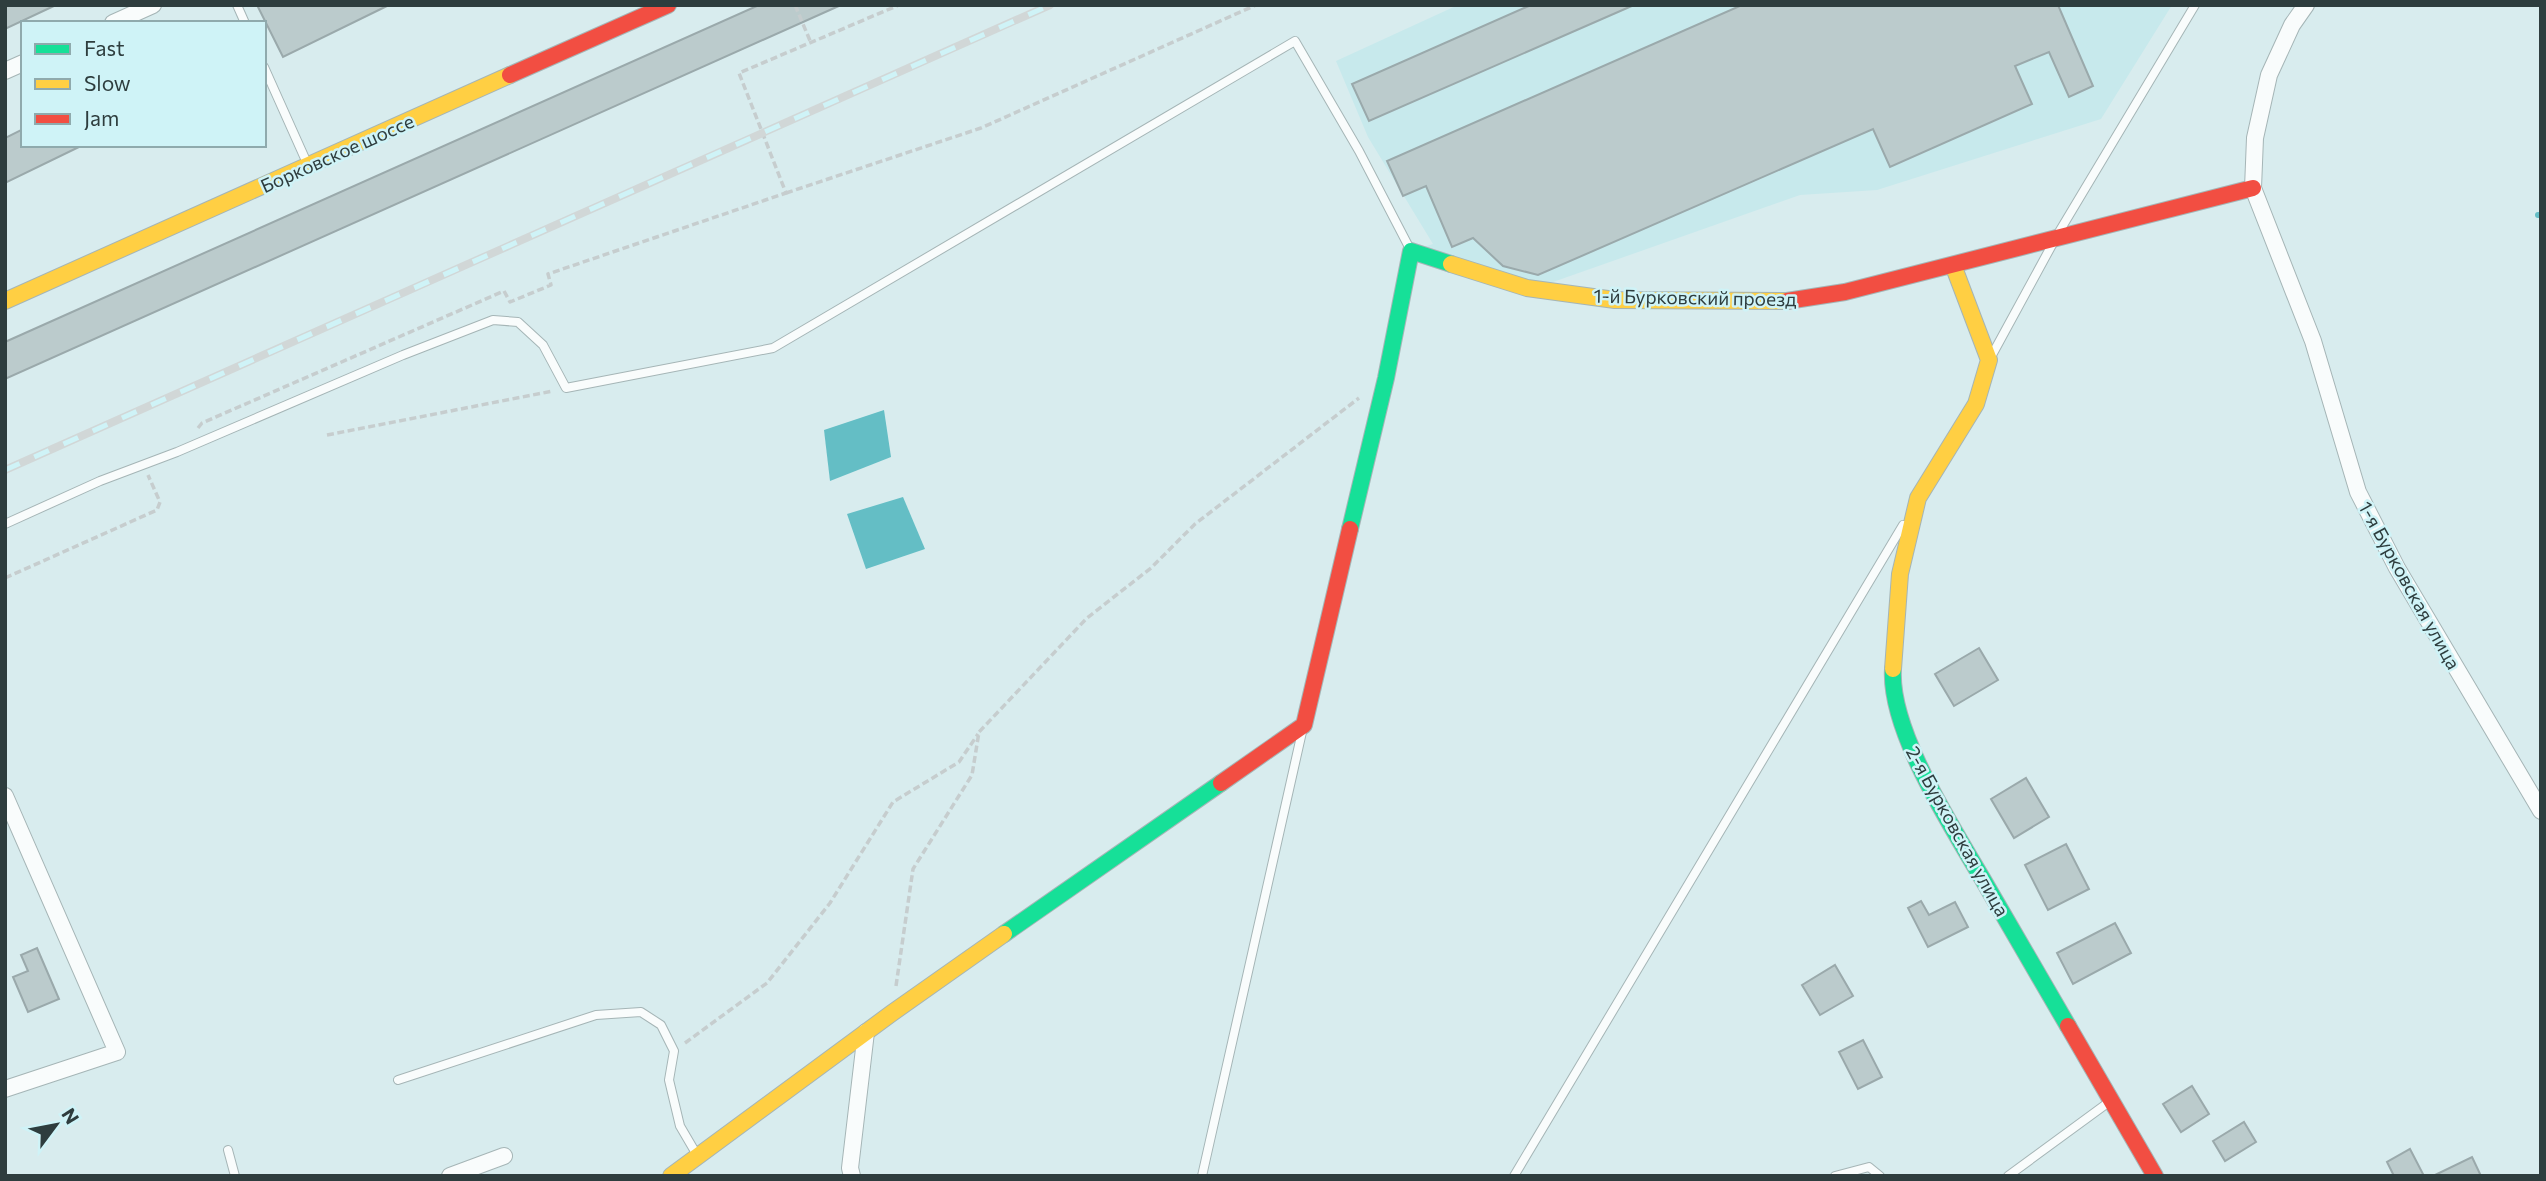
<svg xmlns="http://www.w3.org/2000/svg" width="2546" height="1181" viewBox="0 0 2546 1181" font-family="Commissioner,sans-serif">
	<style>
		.built { fill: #c7e9ec }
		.water { fill: #64bec5 }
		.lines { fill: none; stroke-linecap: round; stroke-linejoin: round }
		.stream { stroke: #64bec5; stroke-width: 6 }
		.building { fill: #bbcbcc; stroke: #9aa9ab; stroke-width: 2 }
		.lane-casing { stroke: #a5b5b6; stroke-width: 10 }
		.street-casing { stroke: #a5b5b6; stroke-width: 18 }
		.fast-casing { stroke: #a5b5b6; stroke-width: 18 }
		.slow-casing { stroke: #a5b5b6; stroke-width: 18 }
		.jam-casing { stroke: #a5b5b6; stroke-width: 18 }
		.path { stroke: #c6cdce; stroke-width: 3.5; stroke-dasharray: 7 3.5; stroke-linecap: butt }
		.lane { stroke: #f9fcfc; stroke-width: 8 }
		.street { stroke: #f9fcfc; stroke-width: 16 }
		.fast { stroke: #16e098; stroke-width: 16 }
		.slow { stroke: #ffcf43; stroke-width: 16 }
		.jam { stroke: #f24e42; stroke-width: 16 }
		.rail-casing { stroke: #d1d7d7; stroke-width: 8 }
		.rail { stroke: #cff3f7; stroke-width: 5; stroke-dasharray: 16; stroke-linecap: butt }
		.labels { text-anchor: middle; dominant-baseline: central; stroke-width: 5; stroke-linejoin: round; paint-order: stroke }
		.street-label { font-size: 19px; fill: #2e3d3e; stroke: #cff3f7 }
	</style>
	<rect width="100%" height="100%" fill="#d8ecee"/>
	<polygon class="built" points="1458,5 2172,5 2101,119 1877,190 1800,195 1536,288 1411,251 1433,244 1368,137 1336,61"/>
	<g class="water">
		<polygon points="884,410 891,457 830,481 824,430"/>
		<polygon points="903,497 925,549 866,569 847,514"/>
	</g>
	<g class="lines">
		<polyline class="stream" points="2538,215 2541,215"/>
	</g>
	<g class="building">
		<polygon points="5,5 56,5 5,29"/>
		<polygon points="257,5 389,5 283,57"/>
		<polygon points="759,5 841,5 5,379 5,342"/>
		<polygon points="1531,5 1634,5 1369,121 1352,84"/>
		<polygon points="1742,5 2058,5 2093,86 2069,97 2049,52 2015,66 2032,104 1890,167 1873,129 1538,275 1503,266 1473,238 1452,247 1426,186 1403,196 1387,161"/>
		<polygon points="23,129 23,145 83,145 5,183 5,138"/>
		<polygon points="1979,648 1998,680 1954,706 1935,674"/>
		<polygon points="2026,778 2049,817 2014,838 1991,799"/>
		<polygon points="2066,844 2089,889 2048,910 2025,865"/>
		<polygon points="1921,901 1929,915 1955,902 1968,927 1928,947 1908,908"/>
		<polygon points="2115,923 2131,953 2073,984 2057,953"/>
		<polygon points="37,948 59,999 28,1012 13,977 28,971 21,955"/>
		<polygon points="1835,965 1853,996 1820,1015 1802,985"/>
		<polygon points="1863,1040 1882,1077 1858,1089 1839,1052"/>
		<polygon points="2192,1086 2209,1114 2181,1132 2163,1104"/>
		<polygon points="2244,1122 2256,1142 2225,1161 2213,1141"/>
		<polygon points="2410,1149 2424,1176 2394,1176 2387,1162"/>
		<polygon points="2472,1157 2481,1176 2433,1176"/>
	</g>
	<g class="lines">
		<g class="lane-casing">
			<g id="lane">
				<polyline points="237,5 245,23"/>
				<polyline points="264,67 307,163"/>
				<polyline points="2059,232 2195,5"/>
				<polyline points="1992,355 2053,243"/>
				<polyline points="5,524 100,481 177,452 403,355 493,320 518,322 543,345 566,388 773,348 1295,41 1359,151 1410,249"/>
				<polyline points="398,1080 596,1015 641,1012 661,1025 674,1051 669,1080 680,1126 697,1155"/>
				<polyline points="228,1150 235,1176"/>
				<polyline points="1202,1176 1302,732"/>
				<polyline points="1514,1176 1903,525"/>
				<polyline points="1835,1176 1869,1167 1880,1176"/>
				<polyline points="2008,1176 2109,1102"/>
			</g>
		</g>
		<g class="street-casing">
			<g id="street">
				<polyline points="2306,5 2292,25 2269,75 2255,138 2253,188 2313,341 2358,492 2397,568 2541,811"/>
				<polyline points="113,23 153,5"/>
				<polyline points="5,71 23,63"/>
				<polyline points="5,796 117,1052 5,1089"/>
				<polyline points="450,1176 504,1156"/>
				<polyline points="852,1176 850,1168 866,1032"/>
			</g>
		</g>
		<g class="fast-casing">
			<g id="fast">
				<polyline points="1350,529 1386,378 1411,251 1451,264"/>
				<path d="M 1893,669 C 1889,730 1951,825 1982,878 C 2011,927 2039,977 2068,1026"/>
				<polyline points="1004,934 1221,783"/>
			</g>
		</g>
		<g class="slow-casing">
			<g id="slow">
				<polyline points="1451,264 1527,288 1615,300 1787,301"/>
				<polyline points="5,301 510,75"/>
				<polyline points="1893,669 1900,574 1918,498 1976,404 1989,360 1953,265"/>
				<polyline points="671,1176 892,1013 1004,934"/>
			</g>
		</g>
		<g class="jam-casing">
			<g id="jam">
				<polyline points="510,75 668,5"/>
				<polyline points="1787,301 1845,292 2253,188"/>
				<polyline points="1221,783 1304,725 1350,529"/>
				<polyline points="2068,1026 2155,1176"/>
			</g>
		</g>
		<g class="path">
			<polyline points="795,5 811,43"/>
			<polyline points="786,193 981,128 1256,5"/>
			<polyline points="198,428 202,423 504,291 510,302 551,285 548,274 786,193 739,73 899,5"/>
			<polyline points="327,435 553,391"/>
			<polyline points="5,578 157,510 160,502 148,475"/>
			<polyline points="896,986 913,869 972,775 979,732 1087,618 1151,568 1195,524 1359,398"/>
			<polyline points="685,1043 767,983 830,903 893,802 959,762 978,734"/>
		</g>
		<use href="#lane" class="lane"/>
		<use href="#street" class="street"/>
		<use href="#fast" class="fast"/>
		<use href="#slow" class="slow"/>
		<use href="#jam" class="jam"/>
		<g class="rail-casing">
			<polyline id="rail" points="5,470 1050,5"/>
		</g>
		<use href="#rail" class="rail"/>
	</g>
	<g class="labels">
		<g class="street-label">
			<text transform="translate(337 153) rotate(-24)">Борковское шоссе</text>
			<text transform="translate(1695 297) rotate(1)">1-й Бурковский проезд</text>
			<text transform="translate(2410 585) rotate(61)">1-я Бурковская улица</text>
			<text transform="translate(1958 831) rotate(61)">2-я Бурковская улица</text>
		</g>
	</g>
	<rect width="2546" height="1181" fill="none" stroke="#2e3d3e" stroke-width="14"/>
	<rect x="21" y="21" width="245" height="126" fill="#cff3f7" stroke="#8faaad" stroke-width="2"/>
	<rect x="35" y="44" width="35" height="10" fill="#16e098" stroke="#8faaad" stroke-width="2"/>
	<text x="84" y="56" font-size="21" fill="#2e3d3e">Fast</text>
	<rect x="35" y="79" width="35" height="10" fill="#ffcf43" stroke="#8faaad" stroke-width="2"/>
	<text x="84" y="91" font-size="21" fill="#2e3d3e">Slow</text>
	<rect x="35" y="114" width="35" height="10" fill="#f24e42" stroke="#8faaad" stroke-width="2"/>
	<text x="84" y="126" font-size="21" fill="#2e3d3e">Jam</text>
	<g transform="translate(56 1125) rotate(58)" stroke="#cff3f7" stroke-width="5" paint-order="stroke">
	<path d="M0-5L12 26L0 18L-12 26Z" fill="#2e3d3e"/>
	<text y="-10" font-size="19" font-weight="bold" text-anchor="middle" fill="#2e3d3e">N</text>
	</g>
</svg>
